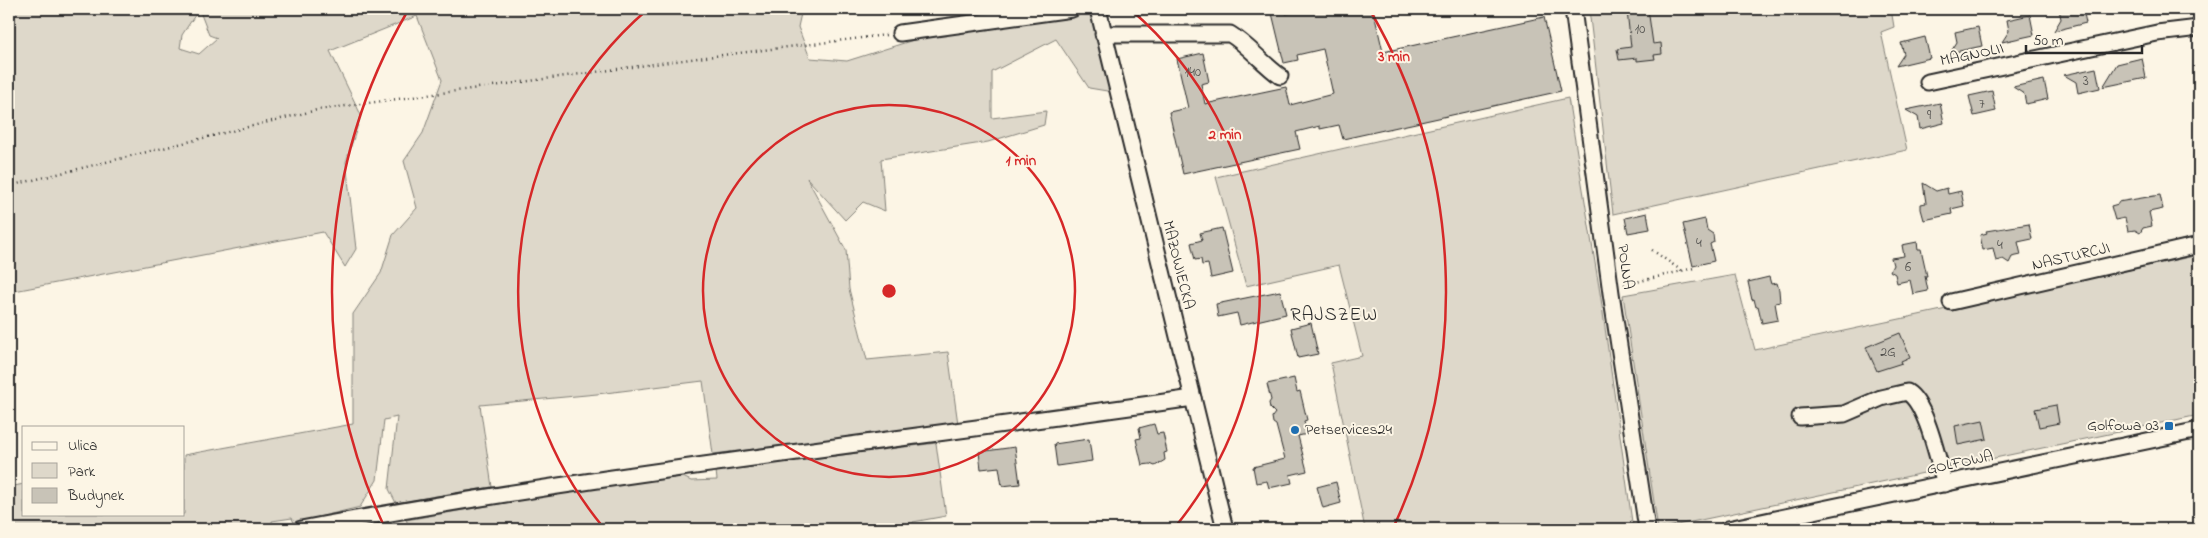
<svg xmlns="http://www.w3.org/2000/svg" width="2208" height="538" viewBox="0 0 2208 538" font-family="'Indie Flower',sans-serif">
	<style>
		.green { fill: #ded8ca; stroke: #84827a; fill-rule: evenodd }
		.building { fill: #c8c3b7; stroke: #2b2b2b }
		.lines { fill: none; stroke-linecap: round; stroke-linejoin: round }
		.minor-casing { stroke: #2b2b2b; stroke-width: 19 }
		.path { stroke: #2b2b2b; stroke-width: 2.5; stroke-dasharray: 1 4; stroke-linecap: butt }
		.minor { stroke: #fcf5e5; stroke-width: 15 }
		.ring { fill: none; stroke: #d62828; stroke-width: 2.5 }
		.poi-dot { fill: #1f6fb2; stroke: #fcf5e5; stroke-width: 2 }
		.labels { text-anchor: middle; dominant-baseline: central; stroke-width: 4; stroke-linejoin: round; paint-order: stroke }
		.number-label { font-size: 14px; fill: #52514e }
		.street-label { font-size: 16px; fill: #2b2b2b; stroke: #fcf5e5 }
		.poi-label { font-size: 16px; fill: #2b2b2b; stroke: #fcf5e5; text-anchor: end }
		.quarter-label { font-size: 19px; letter-spacing: 1px; fill: #2b2b2b; stroke: #fcf5e5 }
		.centre { fill: #d62828; stroke: #fcf5e5; stroke-width: 2.5 }
		.ring-label { font-size: 15px; text-anchor: middle; font-weight: bold; fill: #d62828; stroke: #fcf5e5; stroke-width: 4; stroke-linejoin: round; paint-order: stroke }
	</style>
	<rect width="100%" height="100%" fill="#fcf5e5"/>
	<filter id="ink" filterUnits="userSpaceOnUse"><feTurbulence type="fractalNoise" baseFrequency=".02" numOctaves="2"/><feDisplacementMap in="SourceGraphic" scale="10" xChannelSelector="R" yChannelSelector="G"/><feConvolveMatrix kernelMatrix="1 2 1 2 8 2 1 2 1" color-interpolation-filters="sRGB"/></filter>
	<g filter="url(#ink)">
		<g class="green">
			<path d="M 9,9 L 321,9 L 329,11 L 339,9 L 802,9 L 798,27 L 810,58 L 847,61 L 980,19 L 1034,9 L 1093,9 L 1113,92 L 1089,88 L 1056,39 L 992,72 L 992,118 L 1046,111 L 1044,125 L 988,142 L 881,159 L 885,211 L 863,202 L 845,220 L 807,178 L 846,250 L 849,289 L 867,360 L 948,352 L 958,424 L 713,454 L 703,381 L 597,394 L 480,405 L 492,487 L 396,503 L 389,489 L 397,417 L 384,420 L 377,480 L 360,507 L 294,523 L 292,518 L 272,521 L 273,529 L 9,529 L 9,487 L 24,484 L 24,514 L 184,514 L 184,455 L 353,424 L 353,314 L 381,273 L 393,235 L 417,208 L 404,161 L 423,133 L 442,80 L 417,16 L 330,51 L 361,115 L 346,162 L 356,249 L 345,267 L 323,232 L 9,292 ZM 199,9 L 209,35 L 217,38 L 199,54 L 180,48 L 182,35 Z"/>
			<polygon points="1589,9 1891,9 1894,27 1881,32 1907,150 1613,214"/>
			<polygon points="1568,98 1601,299 1633,529 1365,529 1331,363 1362,356 1339,265 1246,286 1216,177"/>
			<polygon points="2199,255 2199,415 1658,529 1623,295 1735,275 1755,350"/>
			<polygon points="936,443 946,516 913,522 913,529 411,529 406,520 603,486 683,477 691,481 717,480 716,471"/>
		</g>
		<g class="building">
			<polygon points="1271,9 1285,9 1286,14 1309,9 1373,9 1383,52 1544,17 1561,91 1343,139 1339,125 1320,129 1320,126 1296,132 1300,149 1183,174 1169,112 1188,108 1177,59 1203,53 1209,82 1201,84 1205,104 1286,87 1290,105 1333,94 1323,49 1297,55 1298,60 1284,63"/>
			<polygon points="1648,9 1653,44 1661,43 1662,54 1654,55 1655,59 1637,61 1637,58 1619,60 1617,49 1631,47 1627,11"/>
			<polygon points="2059,9 2083,9 2086,23 2054,31 2061,19"/>
			<polygon points="2030,15 2034,35 2002,42 2009,31 2007,20"/>
			<polygon points="1978,27 1982,46 1950,53 1957,42 1955,32"/>
			<polygon points="1925,37 1930,58 1896,66 1904,54 1901,43"/>
			<polygon points="2142,58 2146,78 2103,87 2117,64"/>
			<polygon points="2096,68 2100,88 2078,93 2076,82 2064,75"/>
			<polygon points="2044,80 2048,99 2026,104 2024,94 2013,87"/>
			<polygon points="1992,91 1996,111 1974,116 1969,96"/>
			<polygon points="1940,103 1944,123 1920,129 1918,117 1906,110"/>
			<polygon points="1923,183 1936,191 1947,188 1948,194 1961,191 1964,206 1951,209 1952,214 1924,220 1921,209 1921,204 1926,203"/>
			<polygon points="2160,195 2163,209 2149,212 2152,226 2143,228 2140,233 2135,230 2128,231 2125,218 2115,220 2111,206 2118,204 2118,202"/>
			<polygon points="1647,213 1650,229 1628,233 1625,218"/>
			<polygon points="1705,219 1707,230 1713,234 1714,242 1710,244 1714,261 1693,266 1683,224"/>
			<polygon points="2029,224 2032,239 2018,242 2021,255 2012,257 2009,263 2003,259 1996,261 1993,248 1983,250 1980,235 1987,233 1986,231"/>
			<polygon points="1222,228 1233,273 1211,278 1208,264 1202,265 1201,259 1195,260 1191,243 1202,240 1200,233"/>
			<polygon points="1917,242 1918,249 1921,249 1927,276 1925,276 1928,291 1913,294 1910,280 1897,283 1895,274 1890,271 1893,265 1891,258 1904,256 1902,245"/>
			<polygon points="1769,277 1771,284 1777,283 1779,290 1780,302 1775,303 1778,320 1762,323 1758,306 1756,307 1754,299 1752,300 1748,282"/>
			<polygon points="1280,291 1286,314 1240,325 1237,313 1218,317 1216,304"/>
			<polygon points="1311,323 1318,354 1298,358 1291,328"/>
			<polygon points="1900,333 1910,357 1901,361 1902,363 1877,371 1866,347"/>
			<polygon points="1294,378 1297,392 1300,391 1307,420 1304,421 1307,434 1298,436 1307,471 1290,475 1292,483 1269,488 1267,481 1256,483 1253,467 1285,459 1276,425 1273,423 1272,417 1275,413 1270,408 1269,403 1271,400 1267,384"/>
			<polygon points="2056,405 2059,423 2039,427 2035,409"/>
			<polygon points="1983,420 1987,439 1958,445 1955,426"/>
			<polygon points="1154,424 1157,434 1163,433 1167,452 1164,453 1165,460 1155,466 1150,464 1142,465 1136,439 1141,438 1139,428"/>
			<polygon points="1089,439 1092,461 1057,466 1054,444"/>
			<polygon points="1015,447 1020,484 1002,486 999,467 981,469 979,452"/>
			<polygon points="1336,482 1341,503 1323,508 1317,487"/>
		</g>
		<g class="lines">
			<g class="minor-casing">
				<g id="minor">
					<polyline points="1098,9 1225,529"/>
					<polyline points="1573,9 1611,293 1647,529"/>
					<polyline points="900,33 1072,9"/>
					<path d="M 1103,34 L 1230,34 C 1248,45 1262,63 1280,76"/>
					<polyline points="1928,82 2157,33 2199,28"/>
					<polyline points="1951,302 2199,245"/>
					<path d="M 1800,417 L 1844,414 L 1881,398 L 1907,392 C 1927,404 1938,461 1945,484"/>
					<path d="M 301,529 C 596,474 895,441 1193,398"/>
					<polyline points="1728,529 2199,430"/>
				</g>
			</g>
			<g class="path">
				<polyline points="9,186 317,110 698,58 886,35"/>
				<polyline points="1652,250 1682,271"/>
				<polyline points="1624,285 1694,268"/>
			</g>
			<use href="#minor" class="minor"/>
		</g>
	</g>
	<g class="ring">
		<circle cx="889" cy="291" r="186"/>
		<path d="M603 527A371 371 0 0 1 648 9M1130 9A371 371 0 0 1 1175 527"/>
		<path d="M384 526A557 557 0 0 1 407 12M1371 12A557 557 0 0 1 1394 526"/>
	</g>
	<g class="poi-dot">
		<rect x="2164" y="421" width="10" height="10" rx="2.5"/>
		<circle cx="1295" cy="430" r="5"/>
	</g>
	<g class="labels">
		<g class="number-label">
			<text x="1640" y="29">10</text>
			<text x="1193" y="72">140</text>
			<text x="2086" y="81">3</text>
			<text x="1982" y="104">7</text>
			<text x="1929" y="115">9</text>
			<text x="1699" y="243">4</text>
			<text x="2000" y="245">4</text>
			<text x="1908" y="267">6</text>
			<text x="1888" y="352">2G</text>
		</g>
		<g class="street-label">
			<text transform="translate(1972 55) rotate(-12)">MAGNOLII</text>
			<text transform="translate(2071 257) rotate(-13)">NASTURCJI</text>
			<text transform="translate(1178 265) rotate(76)">MAZOWIECKA</text>
			<text transform="translate(1625 267) rotate(82)">POLNA</text>
			<text transform="translate(1960 463) rotate(-12)">GOLFOWA</text>
		</g>
		<g class="poi-label">
			<text x="2159" y="426">Golfowa 03</text>
			<text x="1305" y="430" text-anchor="start">Petservices24</text>
		</g>
		<g class="quarter-label">
			<text x="1334" y="315">RAJSZEW</text>
		</g>
	</g>
	<circle cx="889" cy="291" r="8" class="centre"/>
	<g class="ring-label">
		<text x="1394" y="61">3 min</text>
		<text x="1225" y="139">2 min</text>
		<text x="1021" y="165">1 min</text>
	</g>
	<rect width="2208" height="538" fill="none" stroke="#fcf5e5" stroke-width="30"/>
	<rect x="15" y="15" width="2178" height="508" fill="none" stroke="#2b2b2b" stroke-width="2" filter="url(#ink)"/>
	<rect x="22" y="426" width="162" height="90" fill="#fcf5e5" stroke="#a8a49b"/>
	<rect x="32" y="442" width="25" height="8" fill="#fcf5e5" stroke="#a8a49b"/>
	<text x="68" y="450" font-size="15" fill="#2b2b2b">Ulica</text>
	<rect x="32" y="463" width="25" height="15" fill="#ded8ca" stroke="#a8a49b"/>
	<text x="68" y="476" font-size="15" fill="#2b2b2b">Park</text>
	<rect x="32" y="488" width="25" height="15" fill="#c8c3b7" stroke="#a8a49b"/>
	<text x="68" y="500" font-size="15" fill="#2b2b2b">Budynek</text>
	<path d="M2026 45v8h116v-8" fill="none" stroke="#2b2b2b" stroke-width="2.5"/>
	<text x="2033" y="45" font-size="15" fill="#2b2b2b" stroke="#fcf5e5" stroke-width="4" paint-order="stroke">50 m</text>
</svg>
